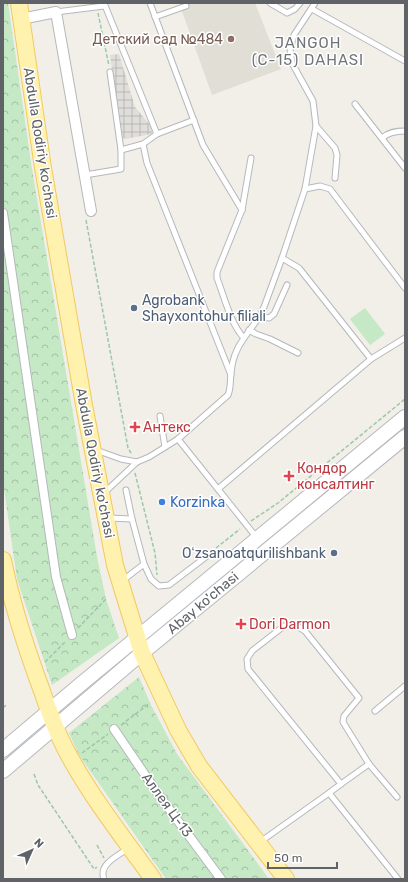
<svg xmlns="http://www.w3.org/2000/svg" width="408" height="882" viewBox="0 0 408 882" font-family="Rubik,sans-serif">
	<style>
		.industrial { fill: url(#industrial-grid) }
		.education { fill: #e1ded6 }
		.grass { fill: #c5e8c5 }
		.forest { fill: url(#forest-crowns) }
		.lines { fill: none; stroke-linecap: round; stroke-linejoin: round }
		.service-casing { stroke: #b5b8bc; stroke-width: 7 }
		.pedestrian-casing { stroke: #b5b8bc; stroke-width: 10 }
		.minor-casing { stroke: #b5b8bc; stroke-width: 12 }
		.secondary-casing { stroke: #b6babf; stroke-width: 16 }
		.primary-casing { stroke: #f2c960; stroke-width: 18 }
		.path { stroke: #9cc7a9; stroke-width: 1.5; stroke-dasharray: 4 2; stroke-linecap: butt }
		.service { stroke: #fff; stroke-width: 5 }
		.pedestrian { stroke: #fff; stroke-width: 8 }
		.minor { stroke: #fff; stroke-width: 10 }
		.secondary { stroke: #fff; stroke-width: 14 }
		.primary { stroke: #fff2af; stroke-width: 16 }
		.education-dot { fill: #8d6e63; stroke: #fff; stroke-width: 1.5 }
		.service-dot { fill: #5c6f8a; stroke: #fff; stroke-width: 1.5 }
		.health-dot { fill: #e0444e; stroke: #fff; stroke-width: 1.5 }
		.shop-dot { fill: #3f7fe0; stroke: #fff; stroke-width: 1.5 }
		.labels { text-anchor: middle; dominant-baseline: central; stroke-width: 3; stroke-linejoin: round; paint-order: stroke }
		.education-label { font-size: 14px; fill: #785e54; stroke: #fff; text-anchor: end }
		.street-label { font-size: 14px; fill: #5f6368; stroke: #fff }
		.service-label { font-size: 14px; fill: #4e5e75; stroke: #fff; text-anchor: start }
		.health-label { font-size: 14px; fill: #be3a42; stroke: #fff; text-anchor: start }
		.shop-label { font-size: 14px; fill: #366cbe; stroke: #fff; text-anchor: start }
		.neighbourhood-label { font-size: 15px; letter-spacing: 1px; fill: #70757a; stroke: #fff }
	</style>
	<defs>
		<pattern id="industrial-grid" width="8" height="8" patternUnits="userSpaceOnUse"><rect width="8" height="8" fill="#e0deda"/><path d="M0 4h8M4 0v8" fill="none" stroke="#b9b8b5"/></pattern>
		<pattern id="forest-crowns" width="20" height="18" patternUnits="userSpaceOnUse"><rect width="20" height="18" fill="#c5e8c5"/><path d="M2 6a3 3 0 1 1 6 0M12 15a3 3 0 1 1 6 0" fill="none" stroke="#a3c0a4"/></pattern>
	</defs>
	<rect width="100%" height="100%" fill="#f1efe8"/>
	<polygon class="industrial" points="119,54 135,107 150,125 152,131 152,134 125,139 121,137 110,55"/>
	<polygon class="education" points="179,3 255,3 281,69 212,95"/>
	<polygon class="grass" points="365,308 385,334 370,345 350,319"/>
	<g class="forest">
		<polygon points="3,3 8,3 32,169 97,557 106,599 119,638 52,685 17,579 3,482"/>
		<polygon points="139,677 150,703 177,754 269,879 166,879 79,755 69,733"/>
	</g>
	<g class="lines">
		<g class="service-casing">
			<g id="service">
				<polyline points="104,3 157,134"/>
				<polyline points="150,3 203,145 242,210"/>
				<polyline points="270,3 287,13 295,9 300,3"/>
				<polyline points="312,9 405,61"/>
				<polyline points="56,12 104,6"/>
				<polyline points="155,17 186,6"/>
				<polyline points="355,104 405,168"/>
				<polyline points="316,126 335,148 337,155 335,178"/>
				<path d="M 382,138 C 389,132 396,131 405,131"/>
				<polyline points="143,144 147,163 231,375"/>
				<polyline points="121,150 143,144 157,134 194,120"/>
				<path d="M 251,158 L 242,210 L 217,272 L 217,278 C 224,296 231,325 244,338 L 260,316 L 264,307 L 282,258 L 305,189 L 316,126 L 313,101 L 292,63 L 290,49 L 294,35 L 315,3"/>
				<polyline points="85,175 121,169 121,150 110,72"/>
				<polyline points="305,189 320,186 330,189 405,288"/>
				<polyline points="282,258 299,268 371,359"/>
				<polyline points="260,316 269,318 274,314 287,285"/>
				<polyline points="249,330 256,334 270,339 298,353"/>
				<polyline points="160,416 165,447"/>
				<polyline points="178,439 257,538"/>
				<polyline points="96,450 121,459 137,462"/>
				<polyline points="218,489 371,359 405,338"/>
				<polyline points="126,490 132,519"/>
				<path d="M 104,493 L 137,462 L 149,457 L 178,439 L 228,395 C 231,388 230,381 231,373 C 232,360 236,349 244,338"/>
				<polyline points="109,518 132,519 144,564 151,579 159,586 169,585 211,553 231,558"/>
				<polyline points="122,581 144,564"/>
				<polyline points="375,711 405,686"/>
				<polyline points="341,784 369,764"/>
				<polyline points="397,797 369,764 343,722 344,716 359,698 305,631 295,625 284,626 252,651 247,659 248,669 341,784 329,793 398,879"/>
				<polyline points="260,842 329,793"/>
				<path d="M 104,879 C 98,864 119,855 129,848"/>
			</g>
		</g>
		<g class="pedestrian-casing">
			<g id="pedestrian">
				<polyline points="3,213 56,577 72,635"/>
				<polyline points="114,729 158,794 221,879"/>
			</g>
		</g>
		<g class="minor-casing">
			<polyline id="minor" points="21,19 56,12 91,211"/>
		</g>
		<g class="secondary-casing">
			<g id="secondary">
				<polyline points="3,750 81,684 405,417"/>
				<polyline points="3,771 142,653 405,437"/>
			</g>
		</g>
		<g class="primary-casing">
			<g id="primary">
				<polyline points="19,3 43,168 84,405 115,565 142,653 178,730 199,766 286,879"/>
				<path d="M 3,560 C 12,605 26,648 42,691 C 50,715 59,739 72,761 C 95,802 125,840 153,879"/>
			</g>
		</g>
		<g class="path">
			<polyline points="98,13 109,66"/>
			<polyline points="86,220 128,448 131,453"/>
			<polyline points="135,473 155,553 157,575"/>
			<polyline points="251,521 278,503 405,399"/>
			<polyline points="216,548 240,529"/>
			<polyline points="78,628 106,599"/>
			<polyline points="45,662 66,641"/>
			<polyline points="3,708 7,704"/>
			<polyline points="121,725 150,703"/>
			<polyline points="82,753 108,734"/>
			<polyline points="34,774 38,785 94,869 97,867"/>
			<polyline points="97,845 104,858"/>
		</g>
		<use href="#service" class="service"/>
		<use href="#pedestrian" class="pedestrian"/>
		<use href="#minor" class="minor"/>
		<use href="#secondary" class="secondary"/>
		<use href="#primary" class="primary"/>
	</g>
	<circle class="education-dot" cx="231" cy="39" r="4"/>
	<g class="service-dot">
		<circle cx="134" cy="308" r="4"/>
		<circle cx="334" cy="553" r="4"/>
	</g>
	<g class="health-dot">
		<path d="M133 421h4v4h4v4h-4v4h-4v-4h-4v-4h4z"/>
		<path d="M287 470h4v4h4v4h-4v4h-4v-4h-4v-4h4z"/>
		<path d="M239 618h4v4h4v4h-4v4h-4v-4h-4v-4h4z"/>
	</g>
	<circle class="shop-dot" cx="162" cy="502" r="4"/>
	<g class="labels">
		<g class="education-label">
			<text x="223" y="39">Детский сад №484</text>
		</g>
		<g class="street-label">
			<text transform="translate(40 143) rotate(81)">Abdulla Qodiriy ko'chasi</text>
			<text transform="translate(95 463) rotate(79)">Abdulla Qodiriy ko'chasi</text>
			<text transform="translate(203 603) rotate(-40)">Abay ko'chasi</text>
			<text transform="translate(167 805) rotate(54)">Аллея Ц-13</text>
		</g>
		<g class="service-label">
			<text x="142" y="300">Agrobank<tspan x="142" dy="16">Shayxontohur filiali</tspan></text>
			<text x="326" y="553" text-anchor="end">Oʻzsanoatqurilishbank</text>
		</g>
		<g class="health-label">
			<text x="143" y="427">Антекс</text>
			<text x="297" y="468">Кондор<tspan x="297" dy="16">консалтинг</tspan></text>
			<text x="249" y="624">Dori Darmon</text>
		</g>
		<g class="shop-label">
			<text x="170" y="502">Korzinka</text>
		</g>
		<g class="neighbourhood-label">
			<text x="308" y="43">JANGOH<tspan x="308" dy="17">(C-15) DAHASI</tspan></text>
		</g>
	</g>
	<rect width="408" height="882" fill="none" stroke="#5f6368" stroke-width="8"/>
	<g transform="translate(32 850) rotate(45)" stroke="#ffffff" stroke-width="3" paint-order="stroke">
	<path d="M0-3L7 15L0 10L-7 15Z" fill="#5f6368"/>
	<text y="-6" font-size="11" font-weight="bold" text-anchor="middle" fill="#5f6368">N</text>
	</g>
	<path d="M268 862v6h69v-6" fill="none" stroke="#5f6368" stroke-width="2"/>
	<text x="274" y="862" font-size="12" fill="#5f6368" stroke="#ffffff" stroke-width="3" paint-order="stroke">50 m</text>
</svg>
